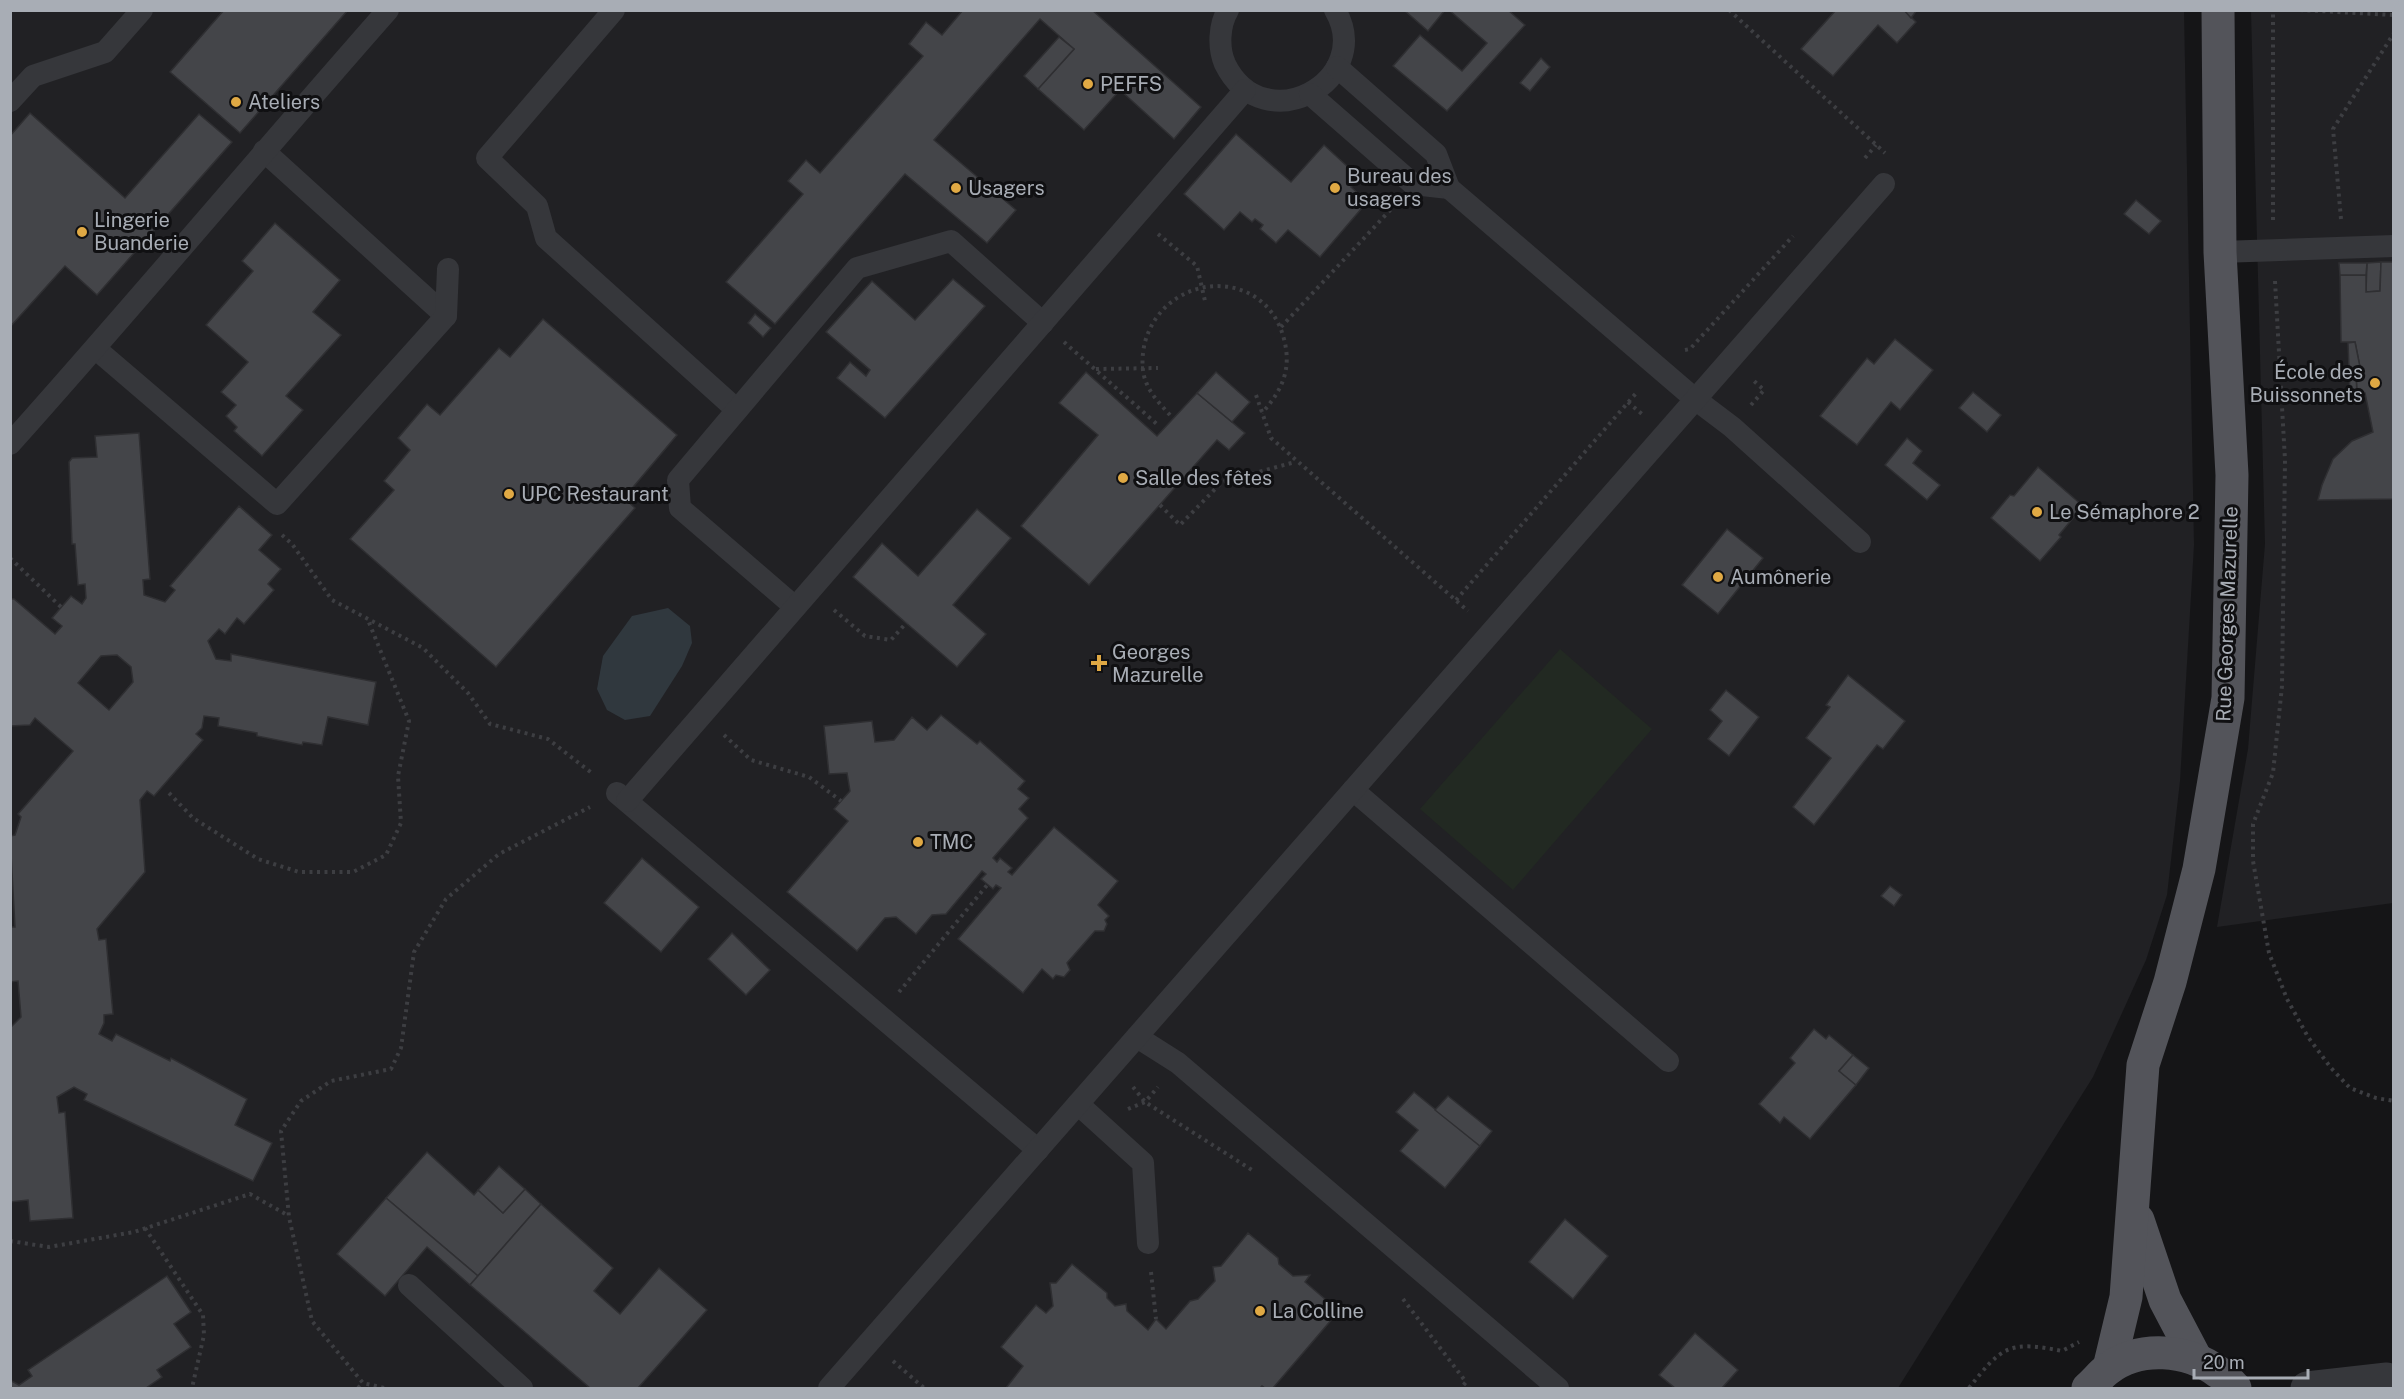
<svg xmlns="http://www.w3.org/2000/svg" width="2404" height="1399" viewBox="0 0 2404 1399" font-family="'Public Sans',sans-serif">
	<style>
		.built { fill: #212124 }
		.green { fill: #222922 }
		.water { fill: #30383e }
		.building { fill: #444549; stroke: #2f2f32; stroke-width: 1.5; fill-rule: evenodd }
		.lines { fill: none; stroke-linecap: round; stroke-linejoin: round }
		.path { stroke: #3d3e42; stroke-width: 4; stroke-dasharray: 3 4.5; stroke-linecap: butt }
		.lane { stroke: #36373b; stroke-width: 22 }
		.street { stroke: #36373b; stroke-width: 33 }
		.primary { stroke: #53545a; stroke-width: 33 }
		.poi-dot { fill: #e0a944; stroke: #101012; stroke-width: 2 }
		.labels { text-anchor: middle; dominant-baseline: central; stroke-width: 6; stroke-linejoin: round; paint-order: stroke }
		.poi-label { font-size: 20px; fill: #a8adb5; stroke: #101012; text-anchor: start }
		.street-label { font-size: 20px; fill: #a8adb5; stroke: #101012 }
	</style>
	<rect width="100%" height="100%" fill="#151517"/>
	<g class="built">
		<polygon points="10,11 2184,11 2194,545 2180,781 2167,895 2146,960 2093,1077 1898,1388 11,1388"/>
		<polygon points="2251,11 2393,11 2393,903 2217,927 2248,749 2265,544"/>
	</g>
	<polygon class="green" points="1560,649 1652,729 1513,890 1420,809"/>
	<polygon class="water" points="668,608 690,626 692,643 682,666 650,716 625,720 607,710 597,689 603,656 632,616"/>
	<g class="building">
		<polygon points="224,10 348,10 240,133 170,72"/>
		<polygon points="963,10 1092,10 1201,107 1174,139 1120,90 1084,130 1038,89 1074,49 1040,19 934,140 1016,210 987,243 905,174 775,324 726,282 803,194 788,181 806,160 820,173 923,56 909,44 926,22 942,35"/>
		<polygon points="1404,10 1445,10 1428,31"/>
		<polygon points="1449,10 1508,10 1525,25 1447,111 1393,66 1420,35 1462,71 1487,43"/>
		<polygon points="1836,10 1904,10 1916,22 1897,43 1878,25 1833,76 1801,49"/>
		<polygon points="1904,10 1917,10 1911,18"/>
		<polygon points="1059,37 1074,49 1038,89 1024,76"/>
		<polygon points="1541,58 1550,67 1530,91 1520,83"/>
		<polygon points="30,113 125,198 199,114 232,142 97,295 65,266 10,327 10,136"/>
		<polygon points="1236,134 1291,182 1324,145 1359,177 1351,187 1365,200 1360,206 1362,208 1320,257 1288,230 1276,243 1260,229 1263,225 1255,219 1252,222 1240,212 1224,230 1184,194"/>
		<polygon points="2136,200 2161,221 2149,234 2124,214"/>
		<polygon points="275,223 340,280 313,312 341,335 286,396 303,410 262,456 234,431 237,427 226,416 236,405 221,392 248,362 206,325 253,271 242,261"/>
		<polygon points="2381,262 2380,291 2366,292 2367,263"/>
		<polygon points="2381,262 2394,262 2394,499 2318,500 2322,485 2333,459 2352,441 2373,432 2365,393 2357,394 2356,374 2361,372 2355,342 2341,342 2340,275 2366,275 2366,292 2380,291"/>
		<polygon points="2339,263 2367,263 2366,275 2340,275"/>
		<polygon points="953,279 985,306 885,418 837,378 850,362 866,376 870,370 826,332 872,281 915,320"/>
		<polygon points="755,314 771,328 763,337 748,323"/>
		<polygon points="543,319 677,435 624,498 635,508 496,667 350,539 394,490 384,481 410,450 398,438 427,404 440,415 499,348 510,357"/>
		<polygon points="1895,339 1933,370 1900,410 1891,402 1857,445 1820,416 1867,358 1874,364"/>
		<polygon points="2355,342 2361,372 2356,374 2357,394 2350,395 2348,343"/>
		<polygon points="1086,372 1157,436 1197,393 1245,433 1229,450 1217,440 1089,585 1021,526 1098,435 1059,403"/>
		<polygon points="1216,372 1250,402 1232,422 1197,393"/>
		<polygon points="1973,392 2001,415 1987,432 1959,408"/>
		<path d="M 139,433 L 150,579 L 143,580 L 144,595 L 165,602 L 175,590 L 170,586 L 239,506 L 272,535 L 259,550 L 281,569 L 268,584 L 274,590 L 244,624 L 237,618 L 225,634 L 219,629 L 208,641 L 216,659 L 231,661 L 231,654 L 376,682 L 368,725 L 328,717 L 322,745 L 303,742 L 302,745 L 257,736 L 257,733 L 218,726 L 219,718 L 204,716 L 202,728 L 196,734 L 203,740 L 154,796 L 147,791 L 140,800 L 145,872 L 97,929 L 99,940 L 106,939 L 113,1014 L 104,1015 L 104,1023 L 99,1034 L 112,1041 L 116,1034 L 170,1061 L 171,1058 L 247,1099 L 235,1125 L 272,1143 L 253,1181 L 84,1100 L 87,1094 L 74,1087 L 57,1097 L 59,1113 L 65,1112 L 73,1218 L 30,1221 L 28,1200 L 10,1202 L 10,1028 L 21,1017 L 18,981 L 10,982 L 10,927 L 15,927 L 10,836 L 15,835 L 21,817 L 18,814 L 73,751 L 35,718 L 30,725 L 10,726 L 10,599 L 14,599 L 55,634 L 62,626 L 52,618 L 71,596 L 82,604 L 86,598 L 85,584 L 78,585 L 75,544 L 72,544 L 69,462 L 72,458 L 97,457 L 95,436 ZM 117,655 L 131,667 L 133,682 L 109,710 L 78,683 L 101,656 Z"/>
		<polygon points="1907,438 1922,451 1913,463 1940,485 1927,500 1885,465"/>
		<polygon points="2038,467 2083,506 2059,535 2061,537 2040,561 1991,518 2010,495 2014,496"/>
		<polygon points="977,509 1011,538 953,605 986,634 957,667 853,577 882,543 918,576"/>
		<polygon points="1727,529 1763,558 1718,614 1682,585"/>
		<polygon points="1848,675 1905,721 1883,749 1877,745 1814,825 1793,807 1831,758 1806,738 1830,707 1826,705"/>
		<polygon points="1726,690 1759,717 1729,756 1708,739 1722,721 1710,710"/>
		<polygon points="941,715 977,744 980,741 1025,781 1018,789 1029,798 1019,809 1028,818 993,858 997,862 1000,858 1012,868 1008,872 1012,875 1054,827 1118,881 1098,905 1109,916 1105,920 1107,924 1104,931 1095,931 1067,963 1070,970 1064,977 1056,975 1053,979 1042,969 1023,993 958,939 1001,888 996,885 993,889 981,879 986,874 982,871 946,914 932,915 916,934 896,917 885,918 857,951 787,892 848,821 834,809 850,791 847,773 829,774 824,726 872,721 875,742 894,740 912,717 927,730"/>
		<polygon points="642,858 699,907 661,952 604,903"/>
		<polygon points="1890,886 1902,895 1894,906 1881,896"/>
		<polygon points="732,933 770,970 746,995 708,959"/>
		<polygon points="1814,1029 1826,1039 1829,1035 1853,1055 1839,1071 1856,1085 1810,1139 1784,1117 1780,1123 1759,1104 1795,1063 1790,1058"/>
		<polygon points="1853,1055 1869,1068 1856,1085 1839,1071"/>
		<polygon points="1414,1092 1480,1146 1445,1188 1400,1151 1418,1130 1396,1112"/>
		<polygon points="1448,1096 1492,1131 1480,1146 1435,1110"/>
		<polygon points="427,1152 474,1195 478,1190 503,1213 525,1189 541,1204 478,1276 386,1198"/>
		<polygon points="499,1166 525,1189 503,1213 478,1190"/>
		<polygon points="386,1198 478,1276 470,1285 427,1247 385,1296 337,1254"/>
		<polygon points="541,1204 613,1268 594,1291 620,1314 659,1268 707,1310 638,1388 590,1388 470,1285"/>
		<polygon points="1565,1219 1608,1256 1573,1299 1529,1262"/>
		<polygon points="1248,1233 1278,1258 1279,1264 1293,1276 1310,1275 1305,1282 1339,1311 1273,1388 1265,1388 1262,1386 1260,1388 1006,1388 1023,1366 1001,1347 1036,1305 1046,1313 1053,1306 1050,1283 1056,1283 1072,1264 1107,1293 1107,1298 1115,1306 1126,1304 1127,1311 1148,1330 1156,1319 1166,1329 1190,1301 1198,1299 1215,1281 1213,1267 1221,1266"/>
		<polygon points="167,1276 191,1312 174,1324 191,1347 157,1370 162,1377 146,1388 10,1388 10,1380 19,1385 32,1376 28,1370"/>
		<polygon points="1695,1333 1738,1370 1722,1388 1675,1388 1659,1375"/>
	</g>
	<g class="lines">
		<g class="path">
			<polyline points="1729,10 1885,153"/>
			<polyline points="2300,10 2394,15"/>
			<polyline points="1865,158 1876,145"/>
			<polyline points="2341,219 2333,129 2394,33"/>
			<polyline points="2273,220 2273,10"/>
			<polyline points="1158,234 1197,266 1205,301"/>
			<polyline points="2275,281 2285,460 2282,686 2273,773 2253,824 2253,861 2269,953 2287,999 2308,1037 2331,1068 2350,1088 2376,1098 2394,1101"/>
			<polyline points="1281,327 1393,207"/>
			<polyline points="1064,342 1158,425"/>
			<polyline points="1685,350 1690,349 1793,236"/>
			<polyline points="1096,369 1158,368"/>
			<polyline points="1256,395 1271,438 1468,611"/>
			<polyline points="1628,402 1643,415"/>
			<polyline points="1751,405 1764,390 1753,380"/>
			<path d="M 1170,415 C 1161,405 1151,395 1146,382 C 1141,370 1142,354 1145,342 C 1165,271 1265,265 1284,339 C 1292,370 1282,390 1262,413"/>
			<polyline points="1160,505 1180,525 1222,482 1295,462"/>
			<polyline points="282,535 292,544 332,600 423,648 468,693 490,724 548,739 593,774"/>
			<polyline points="10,558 61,607"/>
			<polyline points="1456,600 1638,391"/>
			<polyline points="834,610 865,636 891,640 907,622"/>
			<polyline points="724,735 751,760 809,777 841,801"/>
			<polyline points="169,793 193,818 258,859 299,872 353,872 386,855 401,823 398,776 409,721 368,620"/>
			<polyline points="899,992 988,884"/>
			<polyline points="1133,1087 1145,1102 1252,1170"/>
			<polyline points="1128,1109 1145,1102 1158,1087"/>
			<polyline points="145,1228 203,1315 204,1335 192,1388"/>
			<polyline points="10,1241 49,1247 134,1232 250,1194 289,1216"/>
			<polyline points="1151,1272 1156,1319"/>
			<polyline points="1403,1299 1466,1382 1461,1388"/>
			<polyline points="893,1361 924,1388"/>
			<polyline points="358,1388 363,1383"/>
			<polyline points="384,1388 363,1383 312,1321 289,1217 281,1131 301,1101 331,1081 391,1069 401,1048 414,952 446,899 499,854 590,807"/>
			<path d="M 1969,1388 C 2001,1347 2009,1340 2062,1351 L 2079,1342"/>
		</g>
		<g class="lane">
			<polyline points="614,10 487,158 537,206 546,238 737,410"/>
			<path d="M 1228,10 C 1219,25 1218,48 1225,64 C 1264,143 1376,80 1335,10"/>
			<polyline points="1310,94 1413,184 1449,188 1436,154 1337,67"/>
			<polyline points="10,101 33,76 105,52 142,10"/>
			<polyline points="264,151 446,316"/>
			<polyline points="1449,188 1695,399 1732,427 1860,542"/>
			<polyline points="2220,252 2394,246"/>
			<polyline points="96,349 277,504 446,316 448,269"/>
			<path d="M 10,444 C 138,301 261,154 388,10"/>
			<polyline points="795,607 680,508 678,480 857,268 951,241 1043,323"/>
			<polyline points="1353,790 1668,1061"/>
			<polyline points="617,793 1038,1150"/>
			<polyline points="627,801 1245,90"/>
			<polyline points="1137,1037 1178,1063 1558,1388"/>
			<polyline points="1078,1104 1143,1163 1148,1243"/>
			<polyline points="409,1285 522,1388"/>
			<polyline points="829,1388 1884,184"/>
		</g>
		<polyline class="street" points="2307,1388 2387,1379 2371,1388"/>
		<g class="primary">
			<polyline points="2138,1220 2165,1300 2196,1359"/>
			<polyline points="2109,1368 2126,1297 2143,1065 2170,982 2199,869 2228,698 2232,475 2220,252 2218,10"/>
			<path d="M 2088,1388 C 2095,1382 2101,1374 2108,1369 C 2140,1345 2187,1349 2218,1372 C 2225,1376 2230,1383 2235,1388"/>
		</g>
	</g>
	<g class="poi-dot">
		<circle cx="1088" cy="84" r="6"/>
		<circle cx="236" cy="102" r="6"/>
		<circle cx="956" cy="188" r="6"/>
		<circle cx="1335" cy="188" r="6"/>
		<circle cx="82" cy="232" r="6"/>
		<circle cx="2375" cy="383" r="6"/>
		<circle cx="1123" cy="478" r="6"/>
		<circle cx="509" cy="494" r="6"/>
		<circle cx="2037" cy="512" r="6"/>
		<circle cx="1718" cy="577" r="6"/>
		<path d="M1096 654h6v6h6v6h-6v6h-6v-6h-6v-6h6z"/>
		<circle cx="918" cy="842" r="6"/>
		<circle cx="1260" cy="1311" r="6"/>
	</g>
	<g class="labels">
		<g class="poi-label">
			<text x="1100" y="84">PEFFS</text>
			<text x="248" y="102">Ateliers</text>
			<text x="1347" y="176">Bureau des<tspan x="1347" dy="23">usagers</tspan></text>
			<text x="968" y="188">Usagers</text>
			<text x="94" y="220">Lingerie<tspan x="94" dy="23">Buanderie</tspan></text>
			<text x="2363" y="372" text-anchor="end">École des<tspan x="2363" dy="23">Buissonnets</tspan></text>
			<text x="1135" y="478">Salle des fêtes</text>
			<text x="521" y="494">UPC Restaurant</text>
			<text x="2049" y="512">Le Sémaphore 2</text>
			<text x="1730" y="577">Aumônerie</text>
			<text x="1112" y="652">Georges<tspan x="1112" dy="23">Mazurelle</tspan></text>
			<text x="930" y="842">TMC</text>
			<text x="1272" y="1311">La Colline</text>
		</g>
		<g class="street-label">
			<text transform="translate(2227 614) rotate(-88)">Rue Georges Mazurelle</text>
		</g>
	</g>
	<rect width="2404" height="1399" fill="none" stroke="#a8adb5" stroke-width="24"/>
	<path d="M2194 1369v9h114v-9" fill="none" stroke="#a8adb5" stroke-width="3"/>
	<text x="2203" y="1369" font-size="18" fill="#a8adb5" stroke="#101012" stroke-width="4.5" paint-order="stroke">20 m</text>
</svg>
